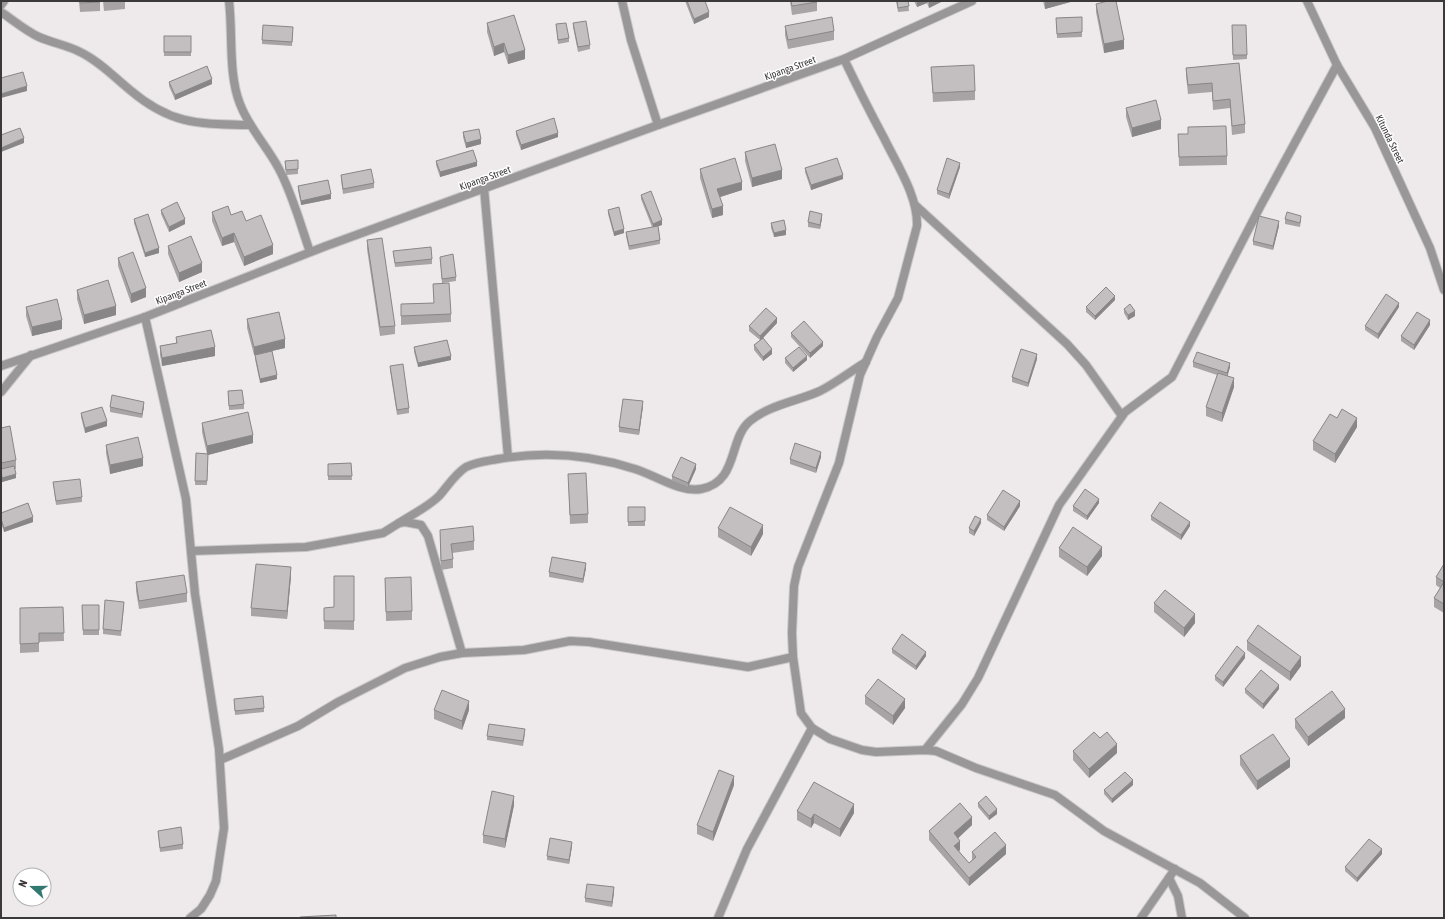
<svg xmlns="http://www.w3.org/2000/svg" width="1445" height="919" viewBox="0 0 1445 919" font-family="'Asap Condensed',sans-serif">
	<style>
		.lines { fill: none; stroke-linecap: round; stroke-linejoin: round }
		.minor-casing { stroke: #cac7c7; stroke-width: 10 }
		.minor { stroke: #999798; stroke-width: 8 }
		.wall { fill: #a8a4a5 }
		.shaded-wall { fill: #888686 }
		.building { fill: #c3bfc0; stroke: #888686 }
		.labels { text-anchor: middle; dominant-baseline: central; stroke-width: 3; stroke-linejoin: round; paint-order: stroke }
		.street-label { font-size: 10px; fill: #3b3939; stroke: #fff }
	</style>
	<rect width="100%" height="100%" fill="#eeeaeb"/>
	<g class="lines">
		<g class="minor-casing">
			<g id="minor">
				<path d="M 229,1 C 233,33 228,74 240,104 C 249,128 267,146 279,169 C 292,193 301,226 310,252"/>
				<polyline points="622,1 631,40 658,125"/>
				<polyline points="1307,1 1337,65 1375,128 1430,248 1444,290"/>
				<polyline points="1,5 4,1"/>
				<path d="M 1,12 C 13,20 26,31 39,37 C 52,43 67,45 80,52 C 99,61 114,77 130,90 C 171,125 199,124 249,125"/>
				<path d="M 844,59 C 857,86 870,112 884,138 C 897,165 918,196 917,226 L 898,298 L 877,337 L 860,375 L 839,463 L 798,567 L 794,586 L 792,633 L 793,657 L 801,713 L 812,728 L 830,739 L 862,750 L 876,752 L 925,750 L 936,751 L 976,768 L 1055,795 L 1104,831 L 1200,883 L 1245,918"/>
				<polyline points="484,188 508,457"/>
				<polyline points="915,205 1067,344 1086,365 1122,416"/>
				<polyline points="145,317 186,499 195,594 219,749 224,828 216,881 210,895 201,909 190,918"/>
				<polyline points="1,366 145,317 326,246 658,125 844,59 972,1"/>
				<polyline points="1,392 31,355"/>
				<path d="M 399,523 C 411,515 428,507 439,496 C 447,487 455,474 466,467 C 476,462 487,461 498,459 C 544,451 591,455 635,469 C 655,475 680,493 701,489 C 739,482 728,439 750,421 C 769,405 798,401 820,391 C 836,383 851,371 866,362"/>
				<polyline points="191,551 306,547 383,533 399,523 405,522 421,525 428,536 462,653"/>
				<polyline points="925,750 962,704 978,678 1059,505 1125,412 1172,377 1260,207 1337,65"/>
				<polyline points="220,760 298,726 338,702 405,668 440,657 462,653 524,650 570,641 589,642 748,667 793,657"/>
				<polyline points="1169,878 1178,896 1182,918"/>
				<polyline points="718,918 747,849 812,728"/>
				<polyline points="1141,918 1175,869"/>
			</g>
		</g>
		<use href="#minor" class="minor"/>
	</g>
	<g class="wall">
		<polygon points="79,1 100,1 100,11 80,12"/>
		<polygon points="103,1 125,1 125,9 104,11"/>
		<polygon points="685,1 705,1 709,17 694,24"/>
		<polygon points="790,1 817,1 817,11 792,15"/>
		<polygon points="896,1 908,1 909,11 898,12"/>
		<polygon points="914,1 943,1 929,8 927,3 917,7"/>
		<polygon points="1043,1 1074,1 1045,9"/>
		<polygon points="1096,4 1124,49 1104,53 1096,12"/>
		<polygon points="1082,17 1082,37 1057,38 1056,18"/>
		<polygon points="487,23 525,59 508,64 504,52 494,56 487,32"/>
		<polygon points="573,23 590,45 590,49 578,52 573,27"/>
		<polygon points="556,24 569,38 569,42 558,44"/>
		<polygon points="1232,25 1247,55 1247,59 1233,60"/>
		<polygon points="785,26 834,31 834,40 788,49 785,35"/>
		<polygon points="293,32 292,46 262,44 262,40"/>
		<rect x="164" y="36" width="27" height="20"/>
		<polygon points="1239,63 1245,124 1245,133 1232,135 1230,108 1213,110 1212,92 1188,94 1186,76 1186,68"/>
		<polygon points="931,67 975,91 975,100 933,102"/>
		<polygon points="169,82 212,84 175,100 169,86"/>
		<polygon points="1126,108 1161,129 1132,137 1126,117"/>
		<polygon points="516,131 558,137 521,150 516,135"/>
		<polygon points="463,132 481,144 466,148 463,137"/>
		<polygon points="1178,134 1227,156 1227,165 1179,166"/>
		<polygon points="745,152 782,179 752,187 745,161"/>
		<polygon points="298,160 298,174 286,175 285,161"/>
		<polygon points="436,161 477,166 440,177 436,165"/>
		<polygon points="960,167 949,199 937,194 937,190"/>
		<polygon points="805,168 843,179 811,190 805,172"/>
		<polygon points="700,169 742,190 720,197 723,215 712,218 700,178"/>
		<polygon points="341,175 374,183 374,188 343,194 341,180"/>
		<polygon points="298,186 331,199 301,205 298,190"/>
		<polygon points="641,195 662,225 658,226 660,240 660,244 629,250 626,236 626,232 652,227 641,199"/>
		<polygon points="161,210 185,224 169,232 161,214"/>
		<polygon points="608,210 624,233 614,236 608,214"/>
		<polygon points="212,212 231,215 246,221 273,254 244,266 234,242 222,246 212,221"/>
		<polygon points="822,218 820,229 808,227 808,222"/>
		<polygon points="134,219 159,253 145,257 134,223"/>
		<polygon points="1285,219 1301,220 1300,227 1285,224"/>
		<polygon points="771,223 786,235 774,237 771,228"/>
		<polygon points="1279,226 1273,250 1253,245 1253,241"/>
		<polygon points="367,240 395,326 395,334 380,336 367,249"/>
		<polygon points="168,246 202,272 179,282 168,254"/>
		<polygon points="393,251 432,259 432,264 395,267"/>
		<polygon points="440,257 456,277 456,281 443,283 451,314 451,322 401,325 401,304 434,303 433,284 442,283"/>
		<polygon points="118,258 146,297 131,303 118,266"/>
		<polygon points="77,290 116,315 84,324 77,299"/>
		<polygon points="1115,300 1095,320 1086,312 1086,307"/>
		<polygon points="26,307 62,329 32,336 26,316"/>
		<polygon points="1399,307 1378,339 1365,330 1365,326"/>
		<polygon points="1124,309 1135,316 1128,320 1124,313"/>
		<polygon points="247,319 285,348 272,351 277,379 260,383 255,359 255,355 254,355 247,328"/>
		<polygon points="777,323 763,338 772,354 763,361 754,350 754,345 760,340 749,331 749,326"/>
		<polygon points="1430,325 1414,350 1401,341 1401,336"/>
		<polygon points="791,333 823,346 810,358 791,337"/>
		<polygon points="176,337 215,356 162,366 160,355 160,346 176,343"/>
		<polygon points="414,347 451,360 418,367 414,352"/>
		<polygon points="785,358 807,360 793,372 785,363"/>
		<polygon points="1037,359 1028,387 1012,382 1012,377"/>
		<polygon points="1193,362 1230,367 1227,376 1234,387 1222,422 1206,416 1206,407 1217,375 1193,367"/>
		<polygon points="390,366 409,408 409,413 397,415 390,370"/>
		<polygon points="228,391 244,404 244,409 229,410"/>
		<polygon points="144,406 142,418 110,412 110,407"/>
		<polygon points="643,406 639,435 619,432 619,427"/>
		<polygon points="81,413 107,426 85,433 81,417"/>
		<polygon points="1337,418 1357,427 1335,463 1313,450 1313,441"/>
		<polygon points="202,423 253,443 208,455 207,485 195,485 196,453 207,454 202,432"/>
		<polygon points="1,428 16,460 16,469 15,469 16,478 2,482"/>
		<polygon points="106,445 143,466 110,474 106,453"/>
		<polygon points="821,457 816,473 790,464 790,459"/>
		<polygon points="351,463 352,480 328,480 328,464"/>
		<polygon points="696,469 688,487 672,480 672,476"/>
		<polygon points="568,474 588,514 588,523 570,524"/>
		<polygon points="53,482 82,497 82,502 56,505"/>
		<polygon points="1099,503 1087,520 1073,511 1073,506"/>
		<polygon points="1020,506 1004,531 987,520 987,515"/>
		<rect x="628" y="507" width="17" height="19"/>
		<polygon points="1,513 33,522 4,532 1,523"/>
		<polygon points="1151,516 1190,526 1181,540 1151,520"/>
		<polygon points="981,523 974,536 969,533 969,528"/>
		<polygon points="718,528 763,534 751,556 718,537"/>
		<polygon points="440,530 474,541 474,550 452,553 453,559 453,568 441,570"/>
		<polygon points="1059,548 1102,556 1087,576 1059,557"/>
		<polygon points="1444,564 1444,613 1434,607 1434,598 1440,588 1436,585 1436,577"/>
		<polygon points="586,568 583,583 549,577 549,572"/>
		<polygon points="291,576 287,619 251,616 251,608"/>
		<polygon points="354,576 354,630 324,629 324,608 334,607"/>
		<polygon points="385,578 412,611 412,620 386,621"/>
		<polygon points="136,582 187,593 187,602 139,609 136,591"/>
		<polygon points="1154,603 1195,623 1184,637 1154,612"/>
		<polygon points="82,605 99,605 99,635 83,635"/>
		<polygon points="124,606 121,636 103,634 103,629"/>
		<polygon points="63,607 64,641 39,642 39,652 20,653 20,608"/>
		<polygon points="1247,641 1301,666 1290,681 1247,650"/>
		<polygon points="892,649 926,656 916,670 892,653"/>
		<polygon points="1245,658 1223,687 1215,680 1215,676"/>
		<polygon points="1245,689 1279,689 1263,709 1245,693"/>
		<polygon points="865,696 905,708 893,725 865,704"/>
		<polygon points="234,699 264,708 264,712 235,715"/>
		<polygon points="434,710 469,710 462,730 434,719"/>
		<polygon points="1345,718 1308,746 1295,728 1295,719"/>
		<polygon points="525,734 523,746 487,740 487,736"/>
		<polygon points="1073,751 1117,753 1089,778 1073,760"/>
		<polygon points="1240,756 1290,767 1257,790 1240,765"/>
		<polygon points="734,785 713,841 697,834 697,825"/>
		<polygon points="1133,785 1112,803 1104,794 1104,790"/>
		<polygon points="978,803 997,814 989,820 978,807"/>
		<polygon points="514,805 505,848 483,843 483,835"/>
		<polygon points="797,811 854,813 840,837 814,823 811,828 797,820"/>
		<polygon points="972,825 958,838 960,850 959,851 969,863 972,860 972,852 1006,854 969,886 929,840 929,831"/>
		<polygon points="158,831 183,844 183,849 160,852"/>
		<polygon points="572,846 569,864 547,860 547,856"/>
		<polygon points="1382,854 1357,882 1345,871 1345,867"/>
		<polygon points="614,892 612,907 585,902 585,898"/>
	</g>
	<g class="shaded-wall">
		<polygon points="917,1 927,1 927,3 917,7"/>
		<polygon points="929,1 943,1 929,8"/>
		<polygon points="1045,1 1074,1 1045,9"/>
		<polygon points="709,12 709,17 694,24 694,19"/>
		<polygon points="1124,40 1124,49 1104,53 1104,44"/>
		<polygon points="504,43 504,52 494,56 494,47"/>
		<polygon points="525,50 525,59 508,64 508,55"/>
		<polygon points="212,79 212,84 175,100 175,95"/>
		<polygon points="27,86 27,91 1,98 1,94"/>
		<polygon points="1161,120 1161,129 1132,137 1132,128"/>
		<polygon points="558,133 558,137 521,150 521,145"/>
		<polygon points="24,138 24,143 1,152 1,148"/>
		<polygon points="481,139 481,144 466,148 466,143"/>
		<polygon points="477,162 477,166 440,177 440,172"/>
		<polygon points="960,163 960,167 949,199 949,194"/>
		<polygon points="782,170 782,179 752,187 752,178"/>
		<polygon points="843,175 843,179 811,190 811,185"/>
		<polygon points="2,178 2,187 1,187 1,179"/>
		<polygon points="742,182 742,190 717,198 717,189"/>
		<polygon points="331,194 331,199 301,205 301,201"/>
		<polygon points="723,206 723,215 712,218 712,209"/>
		<polygon points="822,214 822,218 820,229 820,225"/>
		<polygon points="185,219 185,224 169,232 169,227"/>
		<polygon points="662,220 662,225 653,228 653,224"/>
		<polygon points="1279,221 1279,226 1273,250 1273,246"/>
		<polygon points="624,229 624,233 614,236 614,232"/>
		<polygon points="786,230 786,235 774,237 774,233"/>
		<polygon points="234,233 234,242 222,246 222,238"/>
		<polygon points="273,245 273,254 244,266 244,257"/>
		<polygon points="159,248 159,253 145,257 145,253"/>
		<polygon points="202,263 202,272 179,282 179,273"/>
		<polygon points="146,288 146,297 131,303 131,294"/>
		<polygon points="1115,296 1115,300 1095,320 1095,316"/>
		<polygon points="1399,303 1399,307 1378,339 1378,334"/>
		<polygon points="116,306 116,315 84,324 84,315"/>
		<polygon points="1135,311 1135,316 1128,320 1128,315"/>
		<polygon points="777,318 777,323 760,341 760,336"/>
		<polygon points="62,320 62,329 32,336 32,327"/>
		<polygon points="1430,320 1430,325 1414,350 1414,345"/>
		<polygon points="285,339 285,348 254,355 254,347"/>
		<polygon points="823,342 823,346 810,358 810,353"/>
		<polygon points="215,347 215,356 162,366 162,358"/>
		<polygon points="772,349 772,354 763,361 763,357"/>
		<polygon points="1037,354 1037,359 1028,387 1028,383"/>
		<polygon points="451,356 451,360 418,367 418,363"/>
		<polygon points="807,356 807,360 793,372 793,368"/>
		<polygon points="1230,363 1230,367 1227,378 1227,373"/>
		<polygon points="277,375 277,379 260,383 260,379"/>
		<polygon points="1234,378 1234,387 1222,422 1222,413"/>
		<polygon points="643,401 643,406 639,435 639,430"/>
		<polygon points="144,402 144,406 142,418 142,414"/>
		<polygon points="1357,418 1357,427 1335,463 1335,454"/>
		<polygon points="107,421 107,426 85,433 85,428"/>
		<polygon points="253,435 253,443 208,455 207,485 208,455 207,455 207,446"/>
		<polygon points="821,452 821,457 816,473 816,468"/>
		<polygon points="143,458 143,466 110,474 110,465"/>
		<polygon points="696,464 696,469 688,487 688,483"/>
		<polygon points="16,474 16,478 2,482 2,478"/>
		<polygon points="1099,499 1099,503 1087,520 1087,516"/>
		<polygon points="1020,501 1020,506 1004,531 1004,527"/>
		<polygon points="33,517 33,522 4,532 4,528"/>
		<polygon points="981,519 981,523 974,536 974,531"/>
		<polygon points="1190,522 1190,526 1181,540 1181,535"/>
		<polygon points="763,525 763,534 751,556 751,547"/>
		<polygon points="1102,547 1102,556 1087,576 1087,567"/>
		<polygon points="586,563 586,568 583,583 583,579"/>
		<polygon points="291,567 291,576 287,619 287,611"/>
		<polygon points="1195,614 1195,623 1184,637 1184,628"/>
		<polygon points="926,652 926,656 916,670 916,666"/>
		<polygon points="1245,653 1245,658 1223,687 1223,682"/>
		<polygon points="1301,657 1301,666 1290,681 1290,672"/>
		<polygon points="1279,685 1279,689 1263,709 1263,704"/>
		<polygon points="905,699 905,708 893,725 893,716"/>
		<polygon points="469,701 469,710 462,730 462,721"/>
		<polygon points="1345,709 1345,718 1308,746 1308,737"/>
		<polygon points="1117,744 1117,753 1089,778 1089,769"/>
		<polygon points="1290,759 1290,767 1257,790 1257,781"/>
		<polygon points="734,776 734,785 713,841 713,832"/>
		<polygon points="1133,780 1133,785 1112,803 1112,799"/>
		<polygon points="514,796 514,805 505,848 505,839"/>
		<polygon points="854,804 854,813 840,837 840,829"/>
		<polygon points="997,809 997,814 989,820 989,816"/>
		<polygon points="814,814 814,823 811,828 811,819"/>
		<polygon points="972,817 972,825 954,842 954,833"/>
		<polygon points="960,841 960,850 954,855 954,846"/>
		<polygon points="572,842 572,846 569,864 569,860"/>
		<polygon points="1006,845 1006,854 969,886 969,878"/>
		<polygon points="1382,849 1382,854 1357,882 1357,878"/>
		<polygon points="614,887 614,892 612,907 612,902"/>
	</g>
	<g class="building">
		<polygon points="80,1 100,1 100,2 80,3"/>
		<polygon points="687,1 705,1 709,12 694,19"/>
		<polygon points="791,1 817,1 817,2 792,6"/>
		<polygon points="897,1 908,1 909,6 898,8"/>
		<polygon points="1108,1 1116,1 1124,40 1104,44 1096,4"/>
		<polygon points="514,15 525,50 508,55 504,43 494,47 487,23"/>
		<polygon points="832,17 834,31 788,40 785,26"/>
		<polygon points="1082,17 1082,32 1057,34 1056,18"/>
		<polygon points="586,21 590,45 578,47 573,23"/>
		<polygon points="566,23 569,38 558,40 556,24"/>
		<polygon points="263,25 293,27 292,42 262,40"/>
		<polygon points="1232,25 1246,25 1247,55 1233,55"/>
		<rect x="164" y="36" width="27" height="16"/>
		<polygon points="1239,63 1245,124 1232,126 1230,99 1213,101 1212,83 1188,85 1186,68"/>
		<polygon points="974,65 975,91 933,93 931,67"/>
		<polygon points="207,66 212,79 175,95 169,82"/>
		<polygon points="23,72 27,86 1,94 1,78"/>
		<polygon points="1156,100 1161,120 1132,128 1126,108"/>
		<polygon points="554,118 558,133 521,145 516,131"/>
		<polygon points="1226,126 1227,156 1179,157 1178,134 1188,134 1188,127"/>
		<polygon points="20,128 24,138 1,148 1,135"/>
		<polygon points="479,129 481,139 466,143 463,132"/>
		<polygon points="775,144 782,170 752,178 745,152"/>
		<polygon points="473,150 477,162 440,172 436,161"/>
		<polygon points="735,158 742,182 717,189 723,206 712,209 700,169"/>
		<polygon points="837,158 843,175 811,185 805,168"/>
		<polygon points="947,158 960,163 949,194 937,190"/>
		<polygon points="298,160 298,169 286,170 285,161"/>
		<polygon points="371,169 374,183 343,189 341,175"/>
		<polygon points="328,180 331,194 301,201 298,186"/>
		<polygon points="651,191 662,220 653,224 641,195"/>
		<polygon points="177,202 185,219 169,227 161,210"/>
		<polygon points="228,206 231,215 242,211 246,221 261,215 273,245 244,257 234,233 222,238 212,212"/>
		<polygon points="619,207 624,229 614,232 608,210"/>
		<polygon points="810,211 822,214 820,225 808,222"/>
		<polygon points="1287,212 1301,216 1300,223 1285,219"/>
		<polygon points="148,214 159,248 145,253 134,219"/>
		<polygon points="1259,216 1279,221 1273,246 1253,241"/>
		<polygon points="784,220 786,230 774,233 771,223"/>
		<polygon points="658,226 660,240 629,246 626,232"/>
		<polygon points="191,236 202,263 179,273 168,246"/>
		<polygon points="382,238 395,326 380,327 367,240"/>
		<polygon points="431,247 432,259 395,263 393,251"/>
		<polygon points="133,252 146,288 131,294 118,258"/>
		<polygon points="453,254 456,277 442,279 440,257"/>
		<polygon points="108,280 116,306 84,315 77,290"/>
		<polygon points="449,283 451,314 401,316 401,304 434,303 433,284"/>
		<polygon points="1106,287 1115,296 1095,316 1086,307"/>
		<polygon points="1386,294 1399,303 1378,334 1365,326"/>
		<polygon points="57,299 62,320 32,327 26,307"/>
		<polygon points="1130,304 1135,311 1128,315 1124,309"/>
		<polygon points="766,308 777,318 760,336 749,326"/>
		<polygon points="279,312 285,339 254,347 247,319"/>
		<polygon points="1417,312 1430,320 1414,345 1401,336"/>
		<polygon points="804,321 823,342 810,353 791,333"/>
		<polygon points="211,330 215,347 162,358 160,346 177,343 176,337"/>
		<polygon points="763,338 772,349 763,357 754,345"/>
		<polygon points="447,340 451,356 418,363 414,347"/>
		<polygon points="799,347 807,356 793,368 785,358"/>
		<polygon points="1021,349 1037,354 1028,383 1012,377"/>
		<polygon points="272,351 277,375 260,379 255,355"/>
		<polygon points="1197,352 1230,363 1227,373 1193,362"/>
		<polygon points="403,364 409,408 397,410 390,366"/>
		<polygon points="1218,373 1234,378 1222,413 1206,407"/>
		<polygon points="242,390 244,404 229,406 228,391"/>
		<polygon points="112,395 144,402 142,414 110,407"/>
		<polygon points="623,399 643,401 639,430 619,427"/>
		<polygon points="102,407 107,421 85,428 81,413"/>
		<polygon points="1342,409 1357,418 1335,454 1313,441 1330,414 1337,418"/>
		<polygon points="248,412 253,435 207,446 202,423"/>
		<polygon points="10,426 16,460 1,463 1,428"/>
		<polygon points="138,437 143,458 110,465 106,445"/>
		<polygon points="795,443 821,452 816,468 790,459"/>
		<polygon points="196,453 208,454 207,481 195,481"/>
		<polygon points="681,457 696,464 688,483 672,476"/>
		<polygon points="351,463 352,476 328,476 328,464"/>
		<polygon points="14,466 16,474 2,478 1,469"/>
		<polygon points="586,473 588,514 570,515 568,474"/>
		<polygon points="80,479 82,497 56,501 53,482"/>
		<polygon points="1085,489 1099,499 1087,516 1073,506"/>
		<polygon points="1003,490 1020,501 1004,527 987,515"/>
		<polygon points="1160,502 1190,522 1181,535 1151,516"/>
		<polygon points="28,503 33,517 4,528 1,519 1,513"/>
		<polygon points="628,507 645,507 645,521 628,522"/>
		<polygon points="730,507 763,525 751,547 718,528"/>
		<polygon points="975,516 981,519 974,531 969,528"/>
		<polygon points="473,526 474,541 451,544 453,559 441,561 440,530"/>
		<polygon points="1073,527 1102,547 1087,567 1059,548"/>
		<polygon points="552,557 586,563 583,579 549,572"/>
		<polygon points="256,564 291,567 287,611 251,608"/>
		<polygon points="1444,564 1444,582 1436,577"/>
		<polygon points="184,575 187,593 139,601 136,582"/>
		<polygon points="334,576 354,576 354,621 324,621 324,608 334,607"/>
		<polygon points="411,577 412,611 386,612 385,578"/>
		<polygon points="1444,582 1444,604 1434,598"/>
		<polygon points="1165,590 1195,614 1184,628 1154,603"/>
		<polygon points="105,600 124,602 121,631 103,629"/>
		<polygon points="82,605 99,605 99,630 83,630"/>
		<polygon points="63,607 64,633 39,633 39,643 20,644 20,608"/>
		<polygon points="1258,625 1301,657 1290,672 1247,641"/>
		<polygon points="902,634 926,652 916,666 892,649"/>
		<polygon points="1237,646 1245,653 1223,682 1215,676"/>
		<polygon points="1261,670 1279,685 1263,704 1245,689"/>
		<polygon points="878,679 905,699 893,716 865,696"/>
		<polygon points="442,690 469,701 462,721 434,710"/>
		<polygon points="1332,691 1345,709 1308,737 1295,719"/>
		<polygon points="263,696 264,708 235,711 234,699"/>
		<polygon points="489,724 525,729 523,741 487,736"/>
		<polygon points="1094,732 1100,738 1107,732 1117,744 1089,769 1073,751"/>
		<polygon points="1273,734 1290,759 1257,781 1240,756"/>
		<polygon points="719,770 734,776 713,832 697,825"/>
		<polygon points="1125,772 1133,780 1112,799 1104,790"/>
		<polygon points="814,782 854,804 840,829 814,814 811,819 797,811"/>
		<polygon points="492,791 514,796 505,839 483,835"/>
		<polygon points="986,796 997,809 989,816 978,803"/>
		<polygon points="960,803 972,817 954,833 960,841 954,846 969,863 976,857 972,852 995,832 1006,845 969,878 929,831"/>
		<polygon points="181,827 183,844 160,848 158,831"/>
		<polygon points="550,838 572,842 569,860 547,856"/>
		<polygon points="1369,839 1382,849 1357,878 1345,867"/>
		<polygon points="587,884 614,887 612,902 585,898"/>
		<polygon points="336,915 336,918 300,918 300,917"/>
	</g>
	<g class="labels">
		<g class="street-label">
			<text transform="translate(790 68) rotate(-20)">Kipanga Street</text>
			<text transform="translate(1390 139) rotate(64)">Kitunda Street</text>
			<text transform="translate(485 178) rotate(-20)">Kipanga Street</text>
			<text transform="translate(181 292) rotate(-21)">Kipanga Street</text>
		</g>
	</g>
	<rect width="1445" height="919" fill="none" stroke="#3b3939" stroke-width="4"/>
	<g transform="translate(32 887) rotate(291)"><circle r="19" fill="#ffffff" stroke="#b1b0b0"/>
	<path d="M0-3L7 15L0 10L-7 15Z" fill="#317971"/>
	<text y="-6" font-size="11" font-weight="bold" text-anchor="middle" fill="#3b3939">N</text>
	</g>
</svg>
